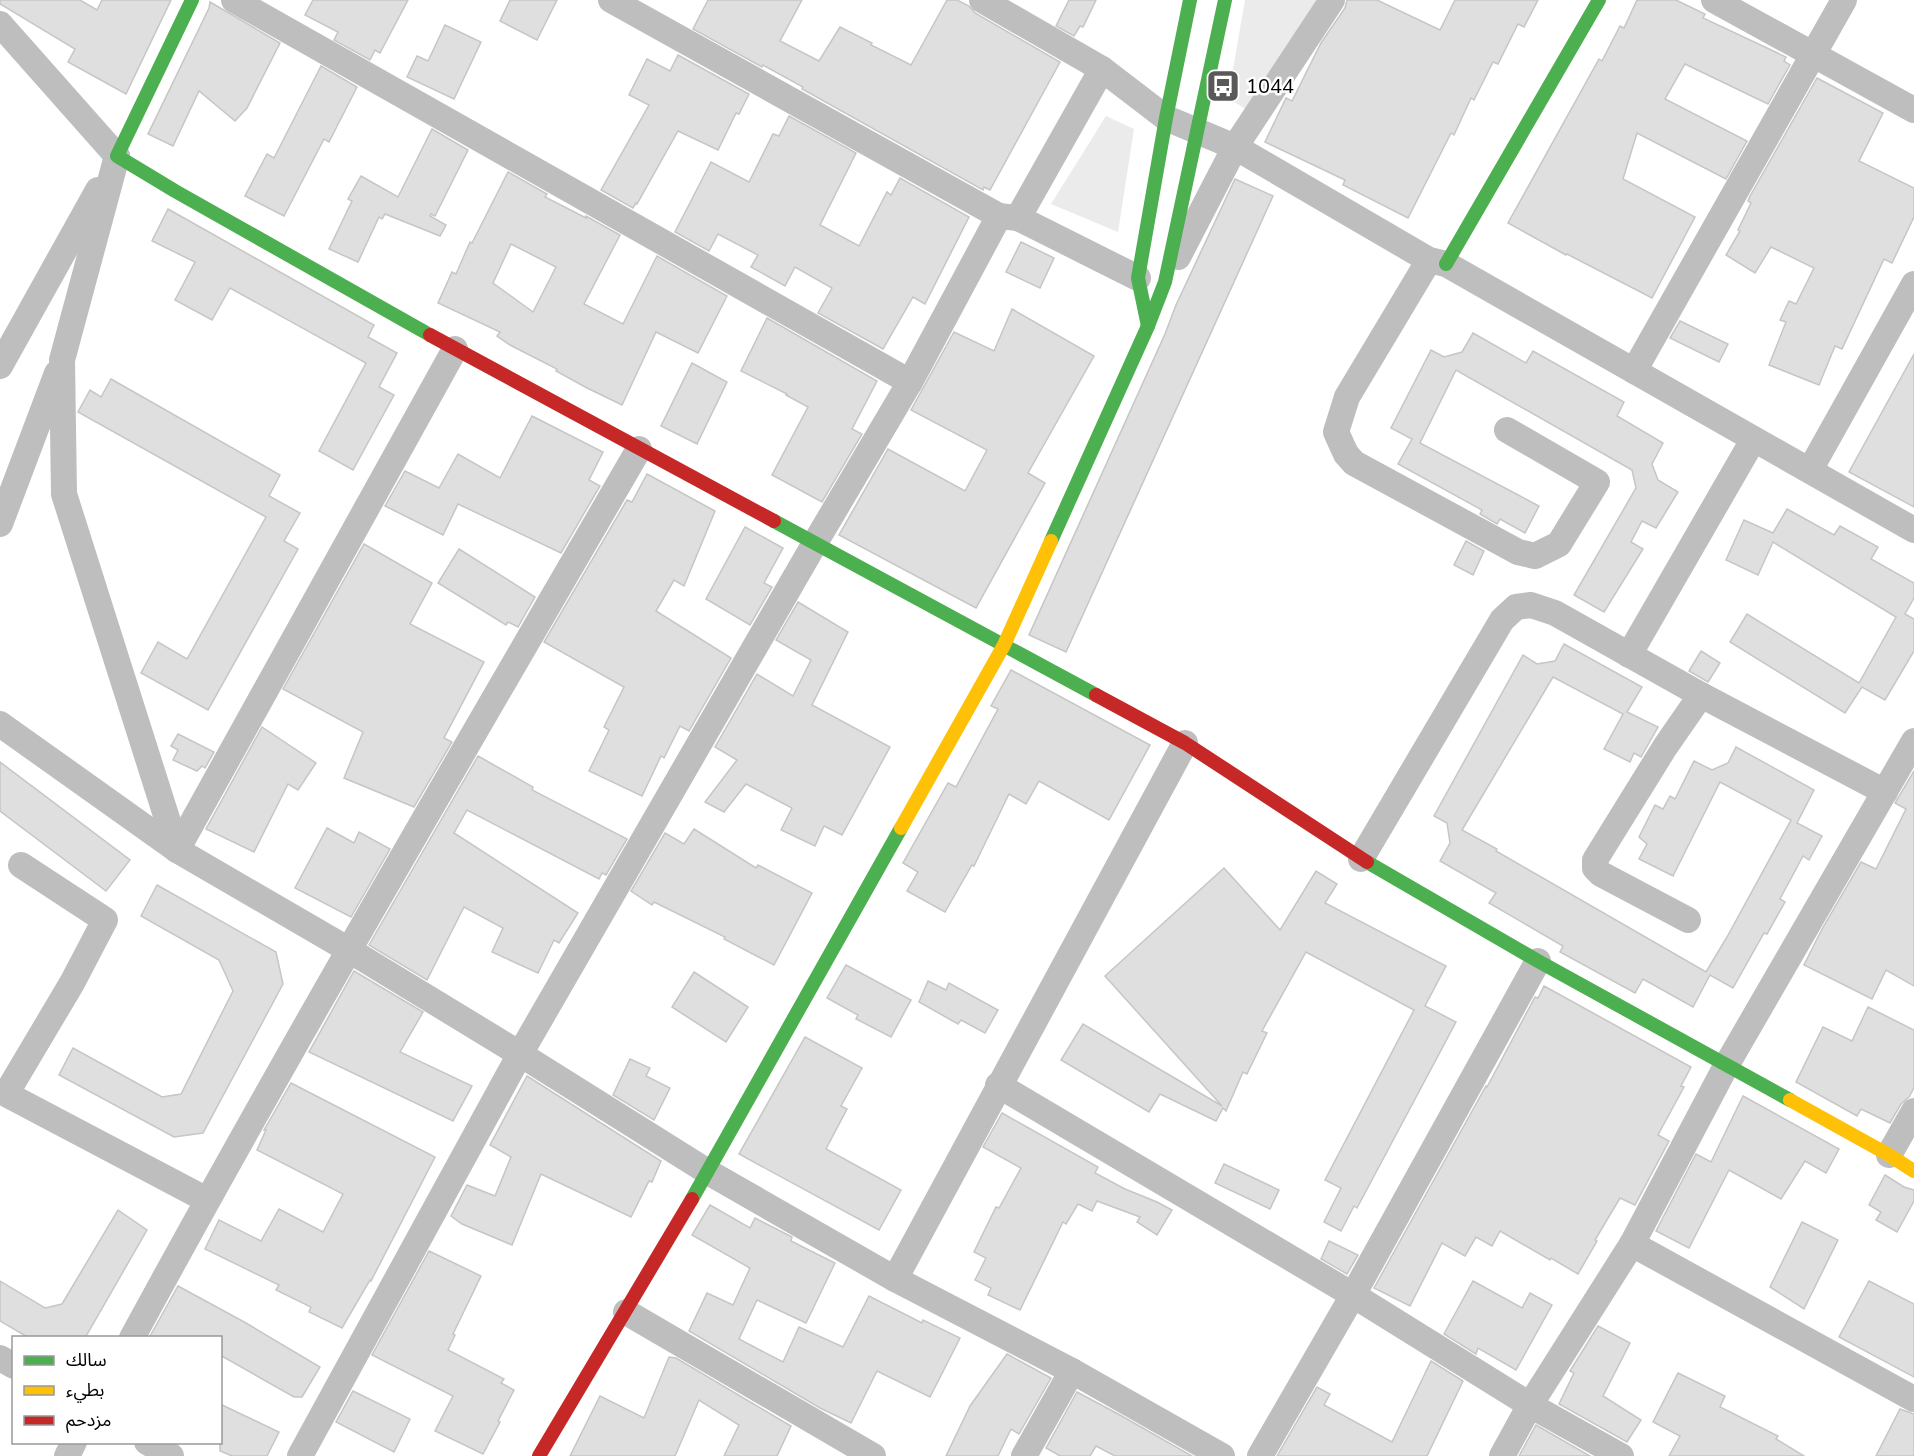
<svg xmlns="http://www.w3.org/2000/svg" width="1914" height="1456" viewBox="0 0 1914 1456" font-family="'Nunito Sans','Noto Sans Arabic',sans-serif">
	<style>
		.green { fill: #ebebeb }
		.building { fill: #dfdfdf; stroke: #c6c6c6; stroke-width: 1.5; fill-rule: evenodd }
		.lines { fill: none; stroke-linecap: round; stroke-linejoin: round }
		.street { stroke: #bebebe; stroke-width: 26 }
		.fast { stroke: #4caf50; stroke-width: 14 }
		.slow { stroke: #ffc107; stroke-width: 14 }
		.jam { stroke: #c62828; stroke-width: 14 }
		.labels { text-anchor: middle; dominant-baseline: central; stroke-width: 5; stroke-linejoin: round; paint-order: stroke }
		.poi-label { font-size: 20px; fill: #000; stroke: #fff; text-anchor: start }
	</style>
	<rect width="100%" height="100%" fill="#fff"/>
	<g class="green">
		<polygon points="1245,0 1320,0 1258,117 1228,98"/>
		<polygon points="1106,116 1134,129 1118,232 1051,204"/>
	</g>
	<g class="building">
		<polygon points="0,0 80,0 97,10 102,0 171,0 126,94 68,62 75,49 0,4"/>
		<polygon points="313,0 408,0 380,53 375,50 370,60 334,40 338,32 305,15"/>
		<polygon points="510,0 557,0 537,40 500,21"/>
		<polygon points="708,0 802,0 780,41 819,61 840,27 872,43 871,45 911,65 947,0 957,0 969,6 975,13 1060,62 990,190 984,187 983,190 802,89 803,87 763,65 762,67 693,29"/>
		<polygon points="1069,0 1096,0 1083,27 1080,26 1074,36 1056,26"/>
		<polygon points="1347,0 1377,0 1440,30 1455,0 1538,0 1524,27 1518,24 1498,64 1493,62 1474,100 1471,98 1454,135 1451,133 1408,218 1343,185 1345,180 1265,142 1286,98 1292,101 1321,43 1345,8"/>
		<polygon points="1637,0 1676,0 1705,14 1703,18 1786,57 1784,61 1790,65 1768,104 1685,64 1665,99 1747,141 1726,179 1637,133 1623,179 1695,217 1652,298 1567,254 1566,255 1508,223 1599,59 1602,61 1620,26 1624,28"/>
		<polygon points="210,2 280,43 247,108 235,121 199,91 173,146 148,134 209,8"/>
		<polygon points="445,25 481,42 454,99 407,77 417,56 428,61"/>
		<polygon points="678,55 749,94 739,114 736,113 718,150 678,131 637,204 636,203 633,208 601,190 649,105 629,95 647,59 670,71"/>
		<polygon points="321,66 357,87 329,142 324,139 284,216 245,196 267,154 274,158"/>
		<polygon points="1817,78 1883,113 1859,161 1914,188 1914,217 1892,263 1884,259 1842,349 1835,346 1819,385 1769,365 1786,322 1780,320 1789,301 1796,304 1814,268 1771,247 1755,273 1726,255 1740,231 1738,230 1751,203 1748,201 1750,196"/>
		<polygon points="789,116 856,153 820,225 859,246 887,192 891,195 900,178 969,217 925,304 913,297 883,349 818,313 832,288 795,267 785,286 751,267 758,255 718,234 709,251 675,232 711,162 749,182 773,134 779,136"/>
		<polygon points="432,129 468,150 435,216 431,214 430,216 446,225 440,236 385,214 382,219 379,217 358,262 329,249 352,201 348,199 361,176 398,197"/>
		<path d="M 508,172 L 547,194 L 545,197 L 586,218 L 586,216 L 620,235 L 584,304 L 623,324 L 657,256 L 727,296 L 698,353 L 656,332 L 622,405 L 587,388 L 556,371 L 557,369 L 510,345 L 497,336 L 500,332 L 438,303 L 452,272 L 456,274 L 470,242 L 472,243 ZM 511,244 L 556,267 L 533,312 L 493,283 Z"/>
		<polygon points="1235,179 1273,196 1066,652 1029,635 1165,334 1176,305"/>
		<polygon points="168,209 374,325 368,337 397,353 379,387 394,395 353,470 319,451 366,363 230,288 212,320 175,300 195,262 152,241"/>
		<polygon points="1021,242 1054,258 1040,288 1006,272"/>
		<polygon points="1012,309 1094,356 1028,473 1045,483 976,608 839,535 888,449 965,491 987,450 911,410 954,332 994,351"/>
		<polygon points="767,318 877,381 852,429 862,434 822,502 772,475 808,407 786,395 787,394 741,371"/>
		<polygon points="1680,321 1728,344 1719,362 1670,338"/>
		<polygon points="1473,333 1526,363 1533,351 1624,402 1617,416 1663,443 1652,464 1658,480 1678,492 1656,528 1642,521 1631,542 1643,549 1604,612 1574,595 1636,488 1632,470 1456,370 1420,443 1539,506 1525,533 1500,519 1497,524 1480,514 1482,510 1398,464 1412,439 1391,428 1431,350 1444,357 1462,352"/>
		<polygon points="1914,354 1914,507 1849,472"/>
		<polygon points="692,363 727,382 697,444 661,426"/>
		<polygon points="111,379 280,475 269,496 300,513 284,541 298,549 208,710 141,673 158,642 187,659 266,517 78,412 90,390 101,397"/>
		<polygon points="532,416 603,452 589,480 600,486 561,553 458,504 443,535 385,506 405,471 439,488 458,454 500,478"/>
		<polygon points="647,474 715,511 684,586 674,580 656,611 731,658 689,731 680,726 664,758 661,756 642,796 589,771 609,730 604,727 624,687 544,642 627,500 632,502"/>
		<polygon points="1787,509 1834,535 1840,526 1878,547 1871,559 1914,583 1914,598 1905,614 1914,619 1914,651 1885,700 1862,687 1845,713 1730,642 1747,614 1859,683 1896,617 1773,542 1758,575 1726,560 1744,520 1773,533"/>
		<polygon points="745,527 783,548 764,583 772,587 750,625 706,599"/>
		<polygon points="1466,541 1484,551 1473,575 1454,565"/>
		<polygon points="364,544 432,583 410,624 484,662 444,738 452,742 414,807 344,778 363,732 283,689"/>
		<polygon points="459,549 535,597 518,627 508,622 506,625 438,583"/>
		<polygon points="798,602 848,632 812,705 890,747 842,835 824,826 815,846 781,830 792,808 746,784 724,812 705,802 737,760 715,747 757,674 793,696 811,660 776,640"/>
		<polygon points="1564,644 1642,687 1627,712 1658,727 1641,757 1634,753 1630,762 1604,749 1623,714 1553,677 1462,830 1497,849 1496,851 1706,972 1727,937 1791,820 1720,782 1673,876 1639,859 1647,844 1639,837 1655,805 1663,809 1670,796 1675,799 1694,761 1712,770 1728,763 1736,747 1814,790 1797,823 1822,836 1809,860 1803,856 1780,899 1785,902 1767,934 1764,933 1733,988 1710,975 1693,1007 1643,979 1635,993 1560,952 1563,946 1489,903 1496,893 1440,861 1450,843 1447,823 1434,816 1523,655 1537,664 1555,661"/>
		<polygon points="1701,651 1720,663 1708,682 1689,671"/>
		<polygon points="1011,670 1150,745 1109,820 1039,781 1026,804 1009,794 974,866 972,865 945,912 907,891 918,872 903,863 948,783 956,787 998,709 991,706"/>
		<polygon points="262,727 316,763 298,790 288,784 254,852 206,829"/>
		<polygon points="178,734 214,752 205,768 202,766 197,771 173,760 178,750 171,746"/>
		<polygon points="478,756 533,787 532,790 627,839 606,875 602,873 599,879 467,810 454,833 578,913 559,943 554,940 538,973 492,952 503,928 464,907 427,980 369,945"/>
		<polygon points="0,762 130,860 106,891 0,811"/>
		<polygon points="1914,771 1914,986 1886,970 1872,999 1804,965 1822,929 1861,862 1876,869 1906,809 1895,803"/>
		<polygon points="327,828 354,843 359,832 390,849 351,917 295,888"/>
		<polygon points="694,829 756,868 758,865 812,893 774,965 724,939 725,937 654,902 652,905 631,891 665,833 684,844"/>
		<polygon points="1224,868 1280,930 1316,871 1337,884 1325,903 1446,966 1425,1006 1456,1022 1357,1208 1354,1206 1341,1231 1324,1222 1341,1188 1325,1180 1414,1010 1306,952 1262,1031 1267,1033 1247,1074 1243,1072 1226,1111 1223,1108 1216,1121 1160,1094 1149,1112 1061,1060 1083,1024 1222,1106 1105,976"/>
		<polygon points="157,885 276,952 283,984 203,1133 174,1137 59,1075 73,1048 162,1097 181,1094 233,991 219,960 141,916"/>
		<polygon points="846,965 911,1000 891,1037 856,1019 858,1015 827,998"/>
		<polygon points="354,971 423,1012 400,1052 472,1086 453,1121 309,1052"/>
		<polygon points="694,972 748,1007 726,1042 672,1007"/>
		<polygon points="928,981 946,990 949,983 998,1010 985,1033 961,1020 958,1024 919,1002"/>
		<polygon points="1544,986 1691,1067 1681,1086 1684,1087 1658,1135 1669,1141 1635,1205 1620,1198 1595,1240 1597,1241 1578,1274 1551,1258 1550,1260 1500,1231 1492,1246 1476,1237 1465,1256 1442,1243 1410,1306 1374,1288 1486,1086 1487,1087 1535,997 1538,998"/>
		<polygon points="1868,1007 1914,1030 1914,1088 1909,1097 1901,1104 1890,1123 1861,1109 1857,1116 1796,1082 1823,1027 1852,1041"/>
		<polygon points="805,1037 862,1068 841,1106 847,1109 826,1149 901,1190 879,1230 739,1154"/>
		<polygon points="630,1059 650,1068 646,1076 670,1088 654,1120 613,1095"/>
		<polygon points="527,1076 661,1161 652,1182 649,1181 631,1217 541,1174 512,1245 462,1224 451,1216 467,1185 495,1196 511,1157 490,1145"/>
		<polygon points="291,1083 435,1157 371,1281 370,1280 342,1328 309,1312 311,1307 276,1290 279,1285 205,1249 219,1220 261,1241 279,1209 323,1232 343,1194 257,1150 266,1130 264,1130"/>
		<polygon points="1743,1096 1839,1149 1826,1173 1805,1161 1781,1199 1729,1170 1689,1248 1656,1231 1696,1154 1711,1162"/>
		<polygon points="1002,1113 1098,1167 1095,1173 1125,1189 1157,1202 1172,1210 1157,1235 1137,1222 1140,1217 1097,1201 1092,1211 1078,1204 1066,1224 1063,1222 1020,1310 988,1295 991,1288 975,1280 986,1258 974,1252 996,1207 999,1208 1021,1168 983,1147"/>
		<polygon points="1224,1164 1279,1190 1270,1209 1215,1183"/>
		<polygon points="1885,1175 1904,1187 1914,1190 1914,1201 1897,1232 1876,1220 1881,1212 1869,1205"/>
		<polygon points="710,1205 750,1228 755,1218 792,1237 791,1241 835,1263 806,1323 757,1300 739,1339 783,1362 799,1327 843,1347 869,1296 922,1323 923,1320 960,1338 930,1397 877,1371 851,1423 820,1408 689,1331 707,1293 733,1305 750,1268 692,1235"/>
		<polygon points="118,1210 147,1230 85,1338 29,1338 0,1321 0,1281 45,1308 62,1304"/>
		<polygon points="1802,1222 1838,1240 1804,1309 1770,1287"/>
		<polygon points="1329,1241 1358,1255 1347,1274 1321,1259"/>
		<polygon points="429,1251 481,1276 453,1334 455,1335 448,1350 504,1379 501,1383 514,1390 498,1421 500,1422 483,1454 435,1431 453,1396 372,1355"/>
		<polygon points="1473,1281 1522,1308 1530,1293 1552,1305 1516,1370 1478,1348 1476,1354 1444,1334"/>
		<polygon points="1869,1281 1914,1304 1914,1377 1839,1337"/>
		<polygon points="178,1286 246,1323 320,1367 302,1397 294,1397 220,1355 220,1338 149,1338"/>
		<polygon points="1598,1326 1630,1343 1603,1396 1641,1420 1627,1442 1559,1404 1574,1373 1570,1371"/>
		<polygon points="1007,1354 1051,1378 1019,1434 1011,1429 998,1456 946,1456 970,1406"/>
		<polygon points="669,1357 676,1358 791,1426 777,1456 724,1456 739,1425 699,1400 675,1456 570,1456 600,1396 644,1418"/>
		<polygon points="1431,1361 1463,1381 1427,1456 1277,1456 1317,1387 1330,1394 1324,1405 1392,1442"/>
		<polygon points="1678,1373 1725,1396 1720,1407 1778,1436 1776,1439 1804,1456 1669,1456 1680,1436 1653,1422"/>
		<polygon points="353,1391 410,1419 394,1452 336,1422"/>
		<polygon points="1077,1392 1120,1415 1192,1456 1115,1456 1096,1446 1090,1456 1060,1456 1046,1448"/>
		<polygon points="220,1404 279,1432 267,1456 232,1456 220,1451"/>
		<polygon points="1900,1409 1914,1414 1914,1456 1876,1456"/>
		<polygon points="1536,1425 1590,1456 1519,1456"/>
	</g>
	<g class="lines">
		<g class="street">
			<polyline points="234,0 910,382"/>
			<polyline points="611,0 999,216"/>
			<polyline points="982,0 1102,69 1166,118 1235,147 1429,260 1446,264 1914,530"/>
			<polyline points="1714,0 1914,110"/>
			<polyline points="0,24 117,156"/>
			<polyline points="117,156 62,360 64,494 177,850"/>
			<polyline points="1018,218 1138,278"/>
			<polyline points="1178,257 1235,147 1332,0"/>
			<polyline points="1429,260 1347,397 1336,432 1346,454 1354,463 1518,552 1535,556 1559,544 1597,482 1507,430"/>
			<polyline points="455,349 177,850 349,950 520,1054 708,1172 895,1279 1072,1371 1222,1456"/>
			<polyline points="0,366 98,190"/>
			<polyline points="1634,371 1844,0"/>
			<polyline points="1810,470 1914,284"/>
			<polyline points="0,524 57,373"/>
			<polyline points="1629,655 1753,440"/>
			<polyline points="0,724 177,850"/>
			<polyline points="1361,859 1502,620 1516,607 1531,605 1555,613 1701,695 1885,792"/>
			<polyline points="21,865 105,920 72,983 6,1094 207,1200"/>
			<polyline points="1688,920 1601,874 1595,868 1595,860 1665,747 1701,695"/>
			<polyline points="998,1085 1353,1295 1530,1405 1621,1456"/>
			<polyline points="1889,1155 1914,1111"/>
			<polyline points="1632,1244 1914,1399"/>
			<polyline points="895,1279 1185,743"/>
			<polyline points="626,1312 873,1456"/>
			<path d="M 132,1338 C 295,1038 468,744 639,449"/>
			<polyline points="0,1358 14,1366"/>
			<polyline points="147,1442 171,1456"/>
			<polyline points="67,1456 74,1442"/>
			<polyline points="300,1456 520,1054 815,543 910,382 999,216 1018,218 1102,69"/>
			<polyline points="1024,1456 1072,1371"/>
			<polyline points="1260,1456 1353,1295 1538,961"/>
			<polyline points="1502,1456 1530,1405 1632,1244 1726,1066 1914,741"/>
		</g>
		<g class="fast">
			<polyline points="192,0 117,156 175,191 430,335"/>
			<polyline points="1446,264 1599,0"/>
			<polyline points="1148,326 1138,278 1166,118 1190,0"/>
			<polyline points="774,521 1096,695"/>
			<polyline points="1051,541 1148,326 1165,282 1225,0"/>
			<polyline points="1367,862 1538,961 1790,1100"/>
			<polyline points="692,1199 901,828"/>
		</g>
		<g class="slow">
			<polyline points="901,828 1004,645 1051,541"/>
			<polyline points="1790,1100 1889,1155 1914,1171"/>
		</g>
		<g class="jam">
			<polyline points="430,335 774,521"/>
			<polyline points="1096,695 1185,743 1367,862"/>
			<polyline points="539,1456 692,1199"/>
		</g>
	</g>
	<defs>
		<g id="bus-square" transform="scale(1.725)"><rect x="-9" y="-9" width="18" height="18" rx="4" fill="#595959" stroke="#fff"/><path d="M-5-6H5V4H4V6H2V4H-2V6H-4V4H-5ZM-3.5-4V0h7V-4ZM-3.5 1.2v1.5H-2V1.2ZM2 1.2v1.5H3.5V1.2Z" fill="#fff"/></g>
	</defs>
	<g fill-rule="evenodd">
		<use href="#bus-square" x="1223" y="86"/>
	</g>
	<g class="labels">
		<g class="poi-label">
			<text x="1246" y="86">1044</text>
		</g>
	</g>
	<rect x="12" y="1336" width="210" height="108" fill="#ffffff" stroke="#999999" stroke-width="1.5"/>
	<rect x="24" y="1356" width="30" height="9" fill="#4caf50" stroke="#999999" stroke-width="1.5"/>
	<text x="66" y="1366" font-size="18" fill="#000000">سالك</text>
	<rect x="24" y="1386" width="30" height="9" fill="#ffc107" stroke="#999999" stroke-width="1.5"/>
	<text x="66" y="1396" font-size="18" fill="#000000">بطيء</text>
	<rect x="24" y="1416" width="30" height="9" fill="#c62828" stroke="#999999" stroke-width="1.5"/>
	<text x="66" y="1426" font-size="18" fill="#000000">مزدحم</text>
</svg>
